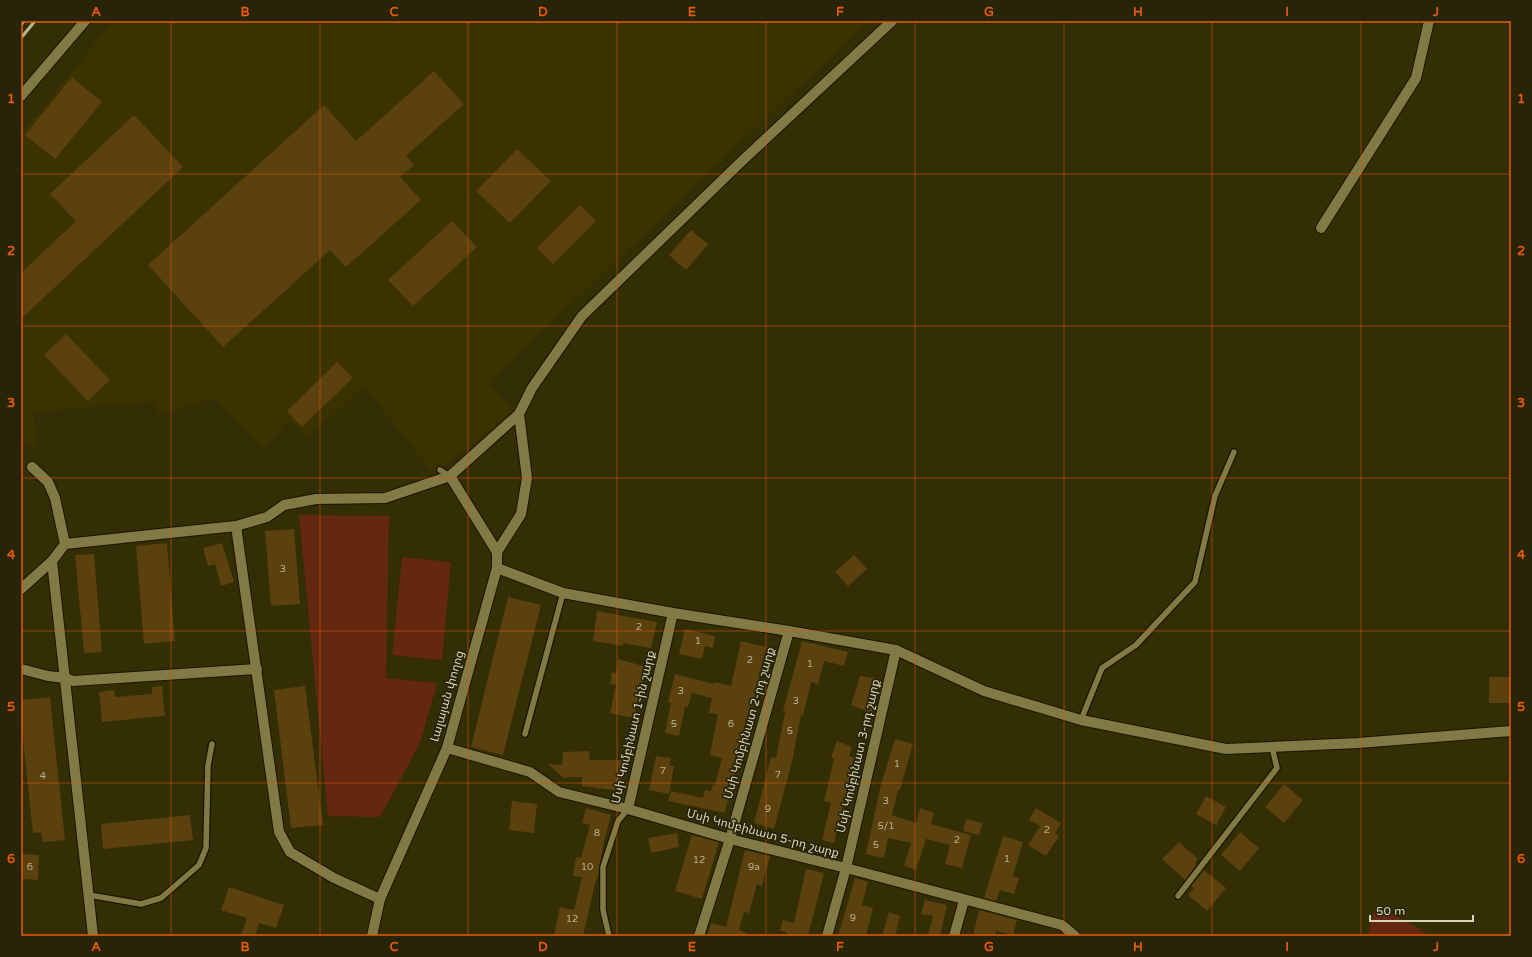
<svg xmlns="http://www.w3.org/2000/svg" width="1532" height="957" viewBox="0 0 1532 957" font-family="'Varela Round','Noto Sans Armenian',sans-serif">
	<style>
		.built { fill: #3a3300 }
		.green { fill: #63280f }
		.building { fill: #5a410e }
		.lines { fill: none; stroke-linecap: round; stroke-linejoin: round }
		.service-casing { stroke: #1a1600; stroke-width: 8 }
		.minor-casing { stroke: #1a1600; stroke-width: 12 }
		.service { stroke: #817a45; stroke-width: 5.5 }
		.minor { stroke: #817a45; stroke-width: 10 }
		.rail { stroke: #b9b597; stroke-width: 3 }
		.grid { fill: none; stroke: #e8590c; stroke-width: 1; stroke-opacity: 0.55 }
		.labels { text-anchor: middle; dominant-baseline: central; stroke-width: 3.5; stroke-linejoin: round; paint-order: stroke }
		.number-label { font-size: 10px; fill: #b9b190 }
		.street-label { font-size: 12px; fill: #d9d6bb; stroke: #282408 }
		.neatline { fill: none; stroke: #e8590c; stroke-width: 1.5 }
		.grid-label { font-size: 13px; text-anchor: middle; font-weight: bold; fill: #e8590c }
	</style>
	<rect width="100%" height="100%" fill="#332e04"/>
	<polygon class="built" points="113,21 868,21 489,382 513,411 440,470 431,470 364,386 308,437 289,420 262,449 216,398 158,414 156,401 34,412 36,444 21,446 21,134"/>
	<g class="green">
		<polygon points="299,515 389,516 386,678 437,683 420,743 380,817 328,816"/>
		<polygon points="402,557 451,562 442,660 392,655"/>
		<polygon points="1376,905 1418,928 1430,936 1367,936"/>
	</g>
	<g class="building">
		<polygon points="434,71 464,104 406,156 414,165 400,177 421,200 346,267 330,250 223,347 148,265 324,105 356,141"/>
		<polygon points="72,77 102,102 55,159 25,135"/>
		<polygon points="134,115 183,167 21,319 21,273 76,221 50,194"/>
		<polygon points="517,149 551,181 510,223 476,191"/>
		<polygon points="580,205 596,221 553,264 537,248"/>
		<polygon points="452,221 477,247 413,306 388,280"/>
		<polygon points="691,230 708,244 686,270 669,255"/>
		<polygon points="66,334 110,380 88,401 44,355"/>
		<polygon points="337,362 353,378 302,427 287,411"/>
		<polygon points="294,529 300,604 271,606 265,531"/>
		<polygon points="167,543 175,641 144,644 136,546"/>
		<polygon points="222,543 234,582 221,586 215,564 208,566 203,548"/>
		<polygon points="94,554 102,652 84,653 75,555"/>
		<polygon points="854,555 867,569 848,586 835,572"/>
		<polygon points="508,597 541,605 503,755 471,747"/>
		<polygon points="597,611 657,622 651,648 623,643 623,646 593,641"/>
		<polygon points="685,629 715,636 713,648 705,646 702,659 679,654"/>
		<polygon points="741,641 766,647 753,707 750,706 743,743 734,776 733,776 725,813 668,801 671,791 703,798 705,790 711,791 713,784 715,785 722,758 710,755 718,714 709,713 712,698 692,693 688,707 685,707 679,736 665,733 671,703 668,702 675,674 714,684 715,682 731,686"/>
		<polygon points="802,641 848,652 844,666 824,661 818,684 811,682 803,716 801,715 792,762 774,829 754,823 771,757 776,758 785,712 783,711"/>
		<polygon points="618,659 647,667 642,690 640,690 634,718 610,713 616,685 610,684 612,672 616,673"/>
		<polygon points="860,676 879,679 878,693 872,713 851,705"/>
		<rect x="1489" y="677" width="22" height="26"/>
		<polygon points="162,686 165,716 102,722 99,692 114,690 115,697 152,694 152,687"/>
		<polygon points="305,686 323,825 291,828 274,690"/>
		<polygon points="50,697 65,840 43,842 41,832 33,833 21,721 21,700"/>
		<polygon points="895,739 913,744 900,790 898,790 892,815 916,823 920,808 934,813 931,824 971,835 962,868 945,864 950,845 926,839 916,870 904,866 911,843 888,838 884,858 866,854 880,788"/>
		<polygon points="837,741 852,747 849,756 859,760 847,790 834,843 822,840 831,803 824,801 834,759 831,757"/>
		<polygon points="590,751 589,760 624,760 619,791 582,786 582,777 563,778 548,764 562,765 563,752"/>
		<polygon points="656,756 671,758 669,765 674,766 669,794 649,790"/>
		<polygon points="1284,784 1303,800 1284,823 1265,807"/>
		<polygon points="1206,796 1226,807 1216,825 1196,814"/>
		<polygon points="512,801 537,804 534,833 509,830"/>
		<polygon points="586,808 611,815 603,846 597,880 596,879 583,936 554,936 560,907 574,910 582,877 573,876 576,857 581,858 590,825 582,823"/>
		<polygon points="1036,808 1061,823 1055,833 1059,836 1046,856 1028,845 1040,826 1029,820"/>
		<polygon points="190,815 193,840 103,849 101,824"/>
		<polygon points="966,819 983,823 979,835 963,831"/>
		<polygon points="1240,832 1259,848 1240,871 1221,855"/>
		<polygon points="677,833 679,847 651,853 648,838"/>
		<polygon points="692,835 719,842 702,899 675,891"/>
		<polygon points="1003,836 1023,842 1013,876 1019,878 1014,894 1000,890 996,901 984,898"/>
		<polygon points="1179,842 1198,859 1195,863 1197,864 1185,880 1162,859"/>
		<polygon points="745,850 770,856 762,886 757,884 749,913 744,912 739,930 747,933 747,936 707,936 711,923 726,927"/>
		<polygon points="21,854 39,855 38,880 21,879"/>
		<polygon points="806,869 824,873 808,936 786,936 787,932 780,931 783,920 794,923"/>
		<polygon points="1204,870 1226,888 1207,911 1188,895 1194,888 1191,886"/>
		<polygon points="855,878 868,882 862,905 873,908 866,936 838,936"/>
		<polygon points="229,887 284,905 276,928 259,923 255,936 241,936 247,918 221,910"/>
		<polygon points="925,900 947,905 940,936 928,936 933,916 921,914"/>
		<polygon points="979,910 1017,920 1013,935 996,931 995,936 973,936"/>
		<polygon points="889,912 900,916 895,936 882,936"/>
	</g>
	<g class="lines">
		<g class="service-casing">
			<g id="service">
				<polyline points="440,470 450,476"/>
				<polyline points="1081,720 1102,668 1136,645 1195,582 1215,496 1234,452"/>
				<polyline points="525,734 563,593"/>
				<polyline points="89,895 141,904 161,898 199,865 206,848 208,765 212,744"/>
				<polyline points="1178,896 1277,768 1272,747"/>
				<polyline points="609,936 603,910 603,867 618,821 628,809"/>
			</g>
		</g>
		<g class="minor-casing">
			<g id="minor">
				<polyline points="21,96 85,21"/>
				<polyline points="1321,228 1416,78 1429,21"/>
				<polyline points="32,467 48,482 55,498 65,544"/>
				<polyline points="236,526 279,832 290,852 334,878 380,899"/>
				<polyline points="497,552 521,514 527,478 519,414"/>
				<polyline points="52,561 93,936"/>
				<polyline points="497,568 563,593 673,613 789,631 896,650 984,691 1081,720 1226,749 1358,743 1511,731"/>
				<polyline points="21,589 52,561 65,544 236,526 267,517 284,505 316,499 385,498 450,476 519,414 532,388 582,316 743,160 892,21"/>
				<polyline points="21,669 48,676 65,678 73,681 257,669"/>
				<polyline points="447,748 530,772 559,792 628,809 730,839 846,868 1062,925 1075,936"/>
				<polyline points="628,809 673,613"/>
				<polyline points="372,936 380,899 447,748 497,568 497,552 450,476"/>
				<polyline points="699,936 730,839 789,631"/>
				<polyline points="827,936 846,868 896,650"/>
				<polyline points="954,936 964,900"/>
			</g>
		</g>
		<use href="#service" class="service"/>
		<use href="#minor" class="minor"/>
		<g class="rail">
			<polyline points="21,25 24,21"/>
			<polyline points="21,38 35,21"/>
		</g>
	</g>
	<path class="grid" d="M 171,21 L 171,936M 320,21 L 320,936M 468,21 L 468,936M 617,21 L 617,936M 766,21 L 766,936M 915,21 L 915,936M 1064,21 L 1064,936M 1212,21 L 1212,936M 1361,21 L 1361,936M 21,174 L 1511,174M 21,326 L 1511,326M 21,478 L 1511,478M 21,631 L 1511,631M 21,783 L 1511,783"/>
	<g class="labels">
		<g class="number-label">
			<text x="283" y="569">3</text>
			<text x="639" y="627">2</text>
			<text x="698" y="641">1</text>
			<text x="750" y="660">2</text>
			<text x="810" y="664">1</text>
			<text x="681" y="691">3</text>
			<text x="796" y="701">3</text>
			<text x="674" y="724">5</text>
			<text x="731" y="724">6</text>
			<text x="790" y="731">5</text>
			<text x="897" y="764">1</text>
			<text x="663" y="771">7</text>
			<text x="778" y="775">7</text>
			<text x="43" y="776">4</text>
			<text x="886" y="801">3</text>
			<text x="768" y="809">9</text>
			<text x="886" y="826">5/1</text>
			<text x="1047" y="830">2</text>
			<text x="597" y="833">8</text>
			<text x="957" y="840">2</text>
			<text x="876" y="845">5</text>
			<text x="1007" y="859">1</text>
			<text x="699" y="860">12</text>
			<text x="30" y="867">6</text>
			<text x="587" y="867">10</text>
			<text x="754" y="867">9a</text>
			<text x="853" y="918">9</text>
			<text x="572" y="919">12</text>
		</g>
		<g class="street-label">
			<text transform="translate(447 696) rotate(-74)">Լալայան փողոց</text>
			<text transform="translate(749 723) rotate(-74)">Մսի Կոմբինատ 2-րդ շարք</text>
			<text transform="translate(633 727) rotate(-77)">Մսի Կոմբինատ 1-ին շարք</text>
			<text transform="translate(858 756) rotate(-77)">Մսի Կոմբինատ 3-րդ շարք</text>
			<text transform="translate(763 833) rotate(15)">Մսի Կոմբինատ 5-րդ շարք</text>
		</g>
	</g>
	<rect width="1532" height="957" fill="none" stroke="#282408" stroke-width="44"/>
	<path d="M1370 915v6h103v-6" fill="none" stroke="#d9d6bb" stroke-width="2"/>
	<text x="1376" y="915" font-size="12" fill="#d9d6bb" stroke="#282408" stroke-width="3" paint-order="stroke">50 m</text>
	<rect x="22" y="22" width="1488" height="913" class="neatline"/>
	<g class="grid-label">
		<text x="96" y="16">A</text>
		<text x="245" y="16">B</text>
		<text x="394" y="16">C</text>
		<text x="543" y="16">D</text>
		<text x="692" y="16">E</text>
		<text x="840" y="16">F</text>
		<text x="989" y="16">G</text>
		<text x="1138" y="16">H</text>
		<text x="1287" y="16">I</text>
		<text x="1436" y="16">J</text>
		<text x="11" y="103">1</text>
		<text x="1521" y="103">1</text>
		<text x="11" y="255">2</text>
		<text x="1521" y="255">2</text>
		<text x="11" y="407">3</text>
		<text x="1521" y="407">3</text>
		<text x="11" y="559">4</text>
		<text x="1521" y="559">4</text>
		<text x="11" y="711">5</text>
		<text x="1521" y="711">5</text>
		<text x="11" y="863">6</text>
		<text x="1521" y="863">6</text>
		<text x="96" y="951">A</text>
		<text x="245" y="951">B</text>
		<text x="394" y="951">C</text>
		<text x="543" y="951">D</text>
		<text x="692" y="951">E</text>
		<text x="840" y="951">F</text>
		<text x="989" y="951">G</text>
		<text x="1138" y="951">H</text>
		<text x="1287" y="951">I</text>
		<text x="1436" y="951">J</text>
	</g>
</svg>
